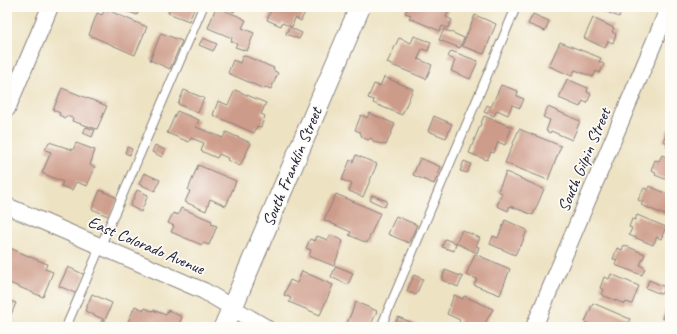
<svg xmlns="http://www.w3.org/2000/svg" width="677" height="334" viewBox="0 0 677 334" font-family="Caveat,sans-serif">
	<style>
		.building { fill: #cd9b89 }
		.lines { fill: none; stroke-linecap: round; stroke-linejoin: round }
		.service-casing { stroke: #88827e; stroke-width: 10 }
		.minor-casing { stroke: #88827e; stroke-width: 18 }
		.tertiary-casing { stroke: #88827e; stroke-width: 22 }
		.service { stroke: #fff; stroke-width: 8 }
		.minor { stroke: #fff; stroke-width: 16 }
		.tertiary { stroke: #fff; stroke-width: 20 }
		.labels { text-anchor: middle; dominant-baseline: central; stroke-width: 3.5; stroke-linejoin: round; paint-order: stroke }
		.street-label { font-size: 17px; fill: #22223b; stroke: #fdfcf7 }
	</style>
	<rect width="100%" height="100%" fill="#fdfcf7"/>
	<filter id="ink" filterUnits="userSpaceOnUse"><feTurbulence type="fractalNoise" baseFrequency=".025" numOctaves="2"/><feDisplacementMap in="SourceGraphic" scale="8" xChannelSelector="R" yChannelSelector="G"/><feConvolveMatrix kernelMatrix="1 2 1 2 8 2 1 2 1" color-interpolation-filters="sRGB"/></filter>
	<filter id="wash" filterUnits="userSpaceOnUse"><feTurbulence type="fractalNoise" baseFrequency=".012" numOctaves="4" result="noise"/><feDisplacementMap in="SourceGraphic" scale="16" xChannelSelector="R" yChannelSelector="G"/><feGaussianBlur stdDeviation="0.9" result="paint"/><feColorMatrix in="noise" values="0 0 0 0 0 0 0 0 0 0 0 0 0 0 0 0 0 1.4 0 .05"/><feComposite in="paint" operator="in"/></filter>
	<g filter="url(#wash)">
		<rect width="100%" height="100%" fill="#ede2c2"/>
		<g id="blocks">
			<g class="building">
				<polygon points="117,7 151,7 150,10 139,9 137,15"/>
				<polygon points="170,7 195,7 189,21 168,13"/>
				<polygon points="216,7 243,18 243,19 246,20 242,28 254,33 247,51 235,47 237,44 231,41 232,38 208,28"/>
				<polygon points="223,7 236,7 234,12"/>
				<polygon points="272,7 307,7 301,21 295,18 292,27 282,23 281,26 267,20"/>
				<polygon points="408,7 443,7 449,10 446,17 452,20 448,28 442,26 440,31 409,18 411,15 405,13"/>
				<polygon points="595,7 628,7 625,14 621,12 619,17"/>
				<polygon points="105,9 147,27 135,55 89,35 97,13 102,15"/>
				<polygon points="533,14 549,21 545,31 528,24"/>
				<polygon points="475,15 496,24 484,54 462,46"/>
				<polygon points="593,18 614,28 612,32 616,34 613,43 608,41 605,48 584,38"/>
				<polygon points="289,27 302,33 299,39 286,34"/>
				<polygon points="444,29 464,38 460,48 439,40"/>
				<polygon points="161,33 182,41 170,69 150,60"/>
				<polygon points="414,36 431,42 428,51 422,49 418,59 432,65 426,79 387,63 399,38 411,43"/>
				<polygon points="203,38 217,44 213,51 199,45"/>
				<polygon points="560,42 601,58 599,62 604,64 600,73 596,71 593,77 575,70 572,76 549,66"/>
				<polygon points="451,51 478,61 470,79 451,71 455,60 448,57"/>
				<polygon points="243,55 274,68 273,70 278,73 271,89 265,87 264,89 228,73 233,60 240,63"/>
				<polygon points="384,77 413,89 402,115 373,103 374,100 368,98 374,84 380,86"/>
				<polygon points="567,79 588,88 587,92 591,94 587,103 583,101 580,107 559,98"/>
				<polygon points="501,85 518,91 517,96 524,99 520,108 512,105 508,115 497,110 494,116 484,112 487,105 491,107"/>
				<polygon points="62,88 107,106 97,129 72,121 73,118 66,116 65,118 59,115 60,113 53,110"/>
				<polygon points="184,90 204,98 198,113 178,104"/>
				<polygon points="235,90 266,103 261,114 265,116 261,127 257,126 254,133 213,115 218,101 228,105"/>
				<polygon points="548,107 580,121 572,140 551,131 550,133 546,131 550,120 543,117"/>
				<polygon points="177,111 199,120 196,127 223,138 226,132 251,143 240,166 227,160 228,158 219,154 217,158 201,151 204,143 191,138 189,142 167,133"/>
				<polygon points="369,113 395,124 386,145 374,142 371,138 368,140 362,137 360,132 355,130 361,115 367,118"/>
				<polygon points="434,116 452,124 446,138 428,131"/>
				<polygon points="484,116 512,127 505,145 498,142 494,153 491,152 487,160 469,153"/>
				<polygon points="86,127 95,130 92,137 83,133"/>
				<polygon points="519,129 561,146 548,180 505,163"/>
				<polygon points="668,129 670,130 670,147 666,146 668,143 663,141"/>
				<polygon points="49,142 73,150 76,143 95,150 90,165 95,167 87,186 76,182 72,190 61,186 63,182 42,173 51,152 45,150"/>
				<polygon points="155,145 165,150 162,157 152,152"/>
				<polygon points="127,147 132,149 130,155 125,153"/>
				<polygon points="356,155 377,164 363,197 349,191 352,184 342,180 350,160 353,162"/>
				<polygon points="662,155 670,159 670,181 655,175 656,172 651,170 655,160 659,161"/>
				<polygon points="420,158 441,167 434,184 413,175"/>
				<polygon points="464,161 471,164 467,173 460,171"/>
				<polygon points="198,165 236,181 226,206 210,199 206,211 185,202 190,191 188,190"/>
				<polygon points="506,172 544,189 533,215 510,206 508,211 497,206 502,193 498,191"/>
				<polygon points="144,173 160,180 155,191 139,184"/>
				<polygon points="649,186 670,195 670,217 641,205 643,202 638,200 644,188 648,190"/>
				<polygon points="100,190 118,198 110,217 92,209"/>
				<polygon points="137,190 148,195 141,212 130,206"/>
				<polygon points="336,194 380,213 367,243 349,235 351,232 324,220"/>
				<polygon points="372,195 387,201 385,207 370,200"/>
				<polygon points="181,208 212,221 211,224 217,226 209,245 203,243 202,245 171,232 174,226 168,223 173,213 178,215"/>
				<polygon points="637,215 666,227 661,239 657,237 653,245 629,235 632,228 629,227 632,219 635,220"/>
				<polygon points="396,216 417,225 409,243 388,234"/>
				<polygon points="505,220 527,230 521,246 520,245 515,255 490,244 493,236 498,238"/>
				<polygon points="462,230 480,238 476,246 479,247 477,253 456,243 454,251 442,247 445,239 456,243"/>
				<polygon points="331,235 343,241 334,266 309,256 311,250 306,248 310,239 315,241 317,236 328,240"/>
				<polygon points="624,245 645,254 640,265 645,268 642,275 615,265 617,260 613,259 617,248 622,250"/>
				<polygon points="10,248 47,264 45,269 53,272 43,297 7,282 7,255"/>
				<polygon points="475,254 510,269 500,295 474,285 477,279 466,275"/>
				<polygon points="336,266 353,273 348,285 331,277"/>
				<polygon points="68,267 85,275 77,294 59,286"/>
				<polygon points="445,270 463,277 458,287 442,280"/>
				<polygon points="302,271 333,285 320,315 289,302 291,298 284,295 290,280 297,283"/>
				<polygon points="611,274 639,286 632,304 626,302 625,304 602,295 604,290 600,288 604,277 609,279"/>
				<polygon points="414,275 423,279 416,295 407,291"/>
				<polygon points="649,280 665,287 661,294 646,288"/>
				<polygon points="92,294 112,303 105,320 85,311"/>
				<polygon points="454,295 463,299 464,296 493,309 483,327 457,327 460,320 447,314"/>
				<polygon points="7,300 16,303 7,324"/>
				<polygon points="356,302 377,311 370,327 357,327 347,323"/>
				<polygon points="593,303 630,319 627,327 596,327 585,322"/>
				<polygon points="668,303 670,304 670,322 662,318"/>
				<polygon points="135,306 144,310 145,308 152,311 153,310 166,315 168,310 182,317 178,327 135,327 127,324"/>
				<polygon points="398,317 418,325 417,327 394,327"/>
				<polygon points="102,320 108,323 107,327 99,326"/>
			</g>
		</g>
	</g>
	<g filter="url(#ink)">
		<use href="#blocks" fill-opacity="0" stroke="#88827e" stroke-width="1"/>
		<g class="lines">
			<g class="service-casing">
				<g id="service">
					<polyline points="66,327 203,7"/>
					<polyline points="381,327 516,7"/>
				</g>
			</g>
			<g class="minor-casing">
				<g id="minor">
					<polyline points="7,109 50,7"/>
					<polyline points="7,206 204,291 265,327"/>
					<polyline points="534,327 669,7"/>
				</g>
			</g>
			<g class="tertiary-casing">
				<polyline id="tertiary" points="224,327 360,7"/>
			</g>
			<use href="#service" class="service"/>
			<use href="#minor" class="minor"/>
			<use href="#tertiary" class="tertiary"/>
		</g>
	</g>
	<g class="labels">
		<g class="street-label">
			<text transform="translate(584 160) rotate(-67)">South Gilpin Street</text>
			<text transform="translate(292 167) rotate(-67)">South Franklin Street</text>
			<text transform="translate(146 245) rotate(23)">East Colorado Avenue</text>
		</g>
	</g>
	<rect width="677" height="334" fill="none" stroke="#fdfcf7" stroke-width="24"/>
</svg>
